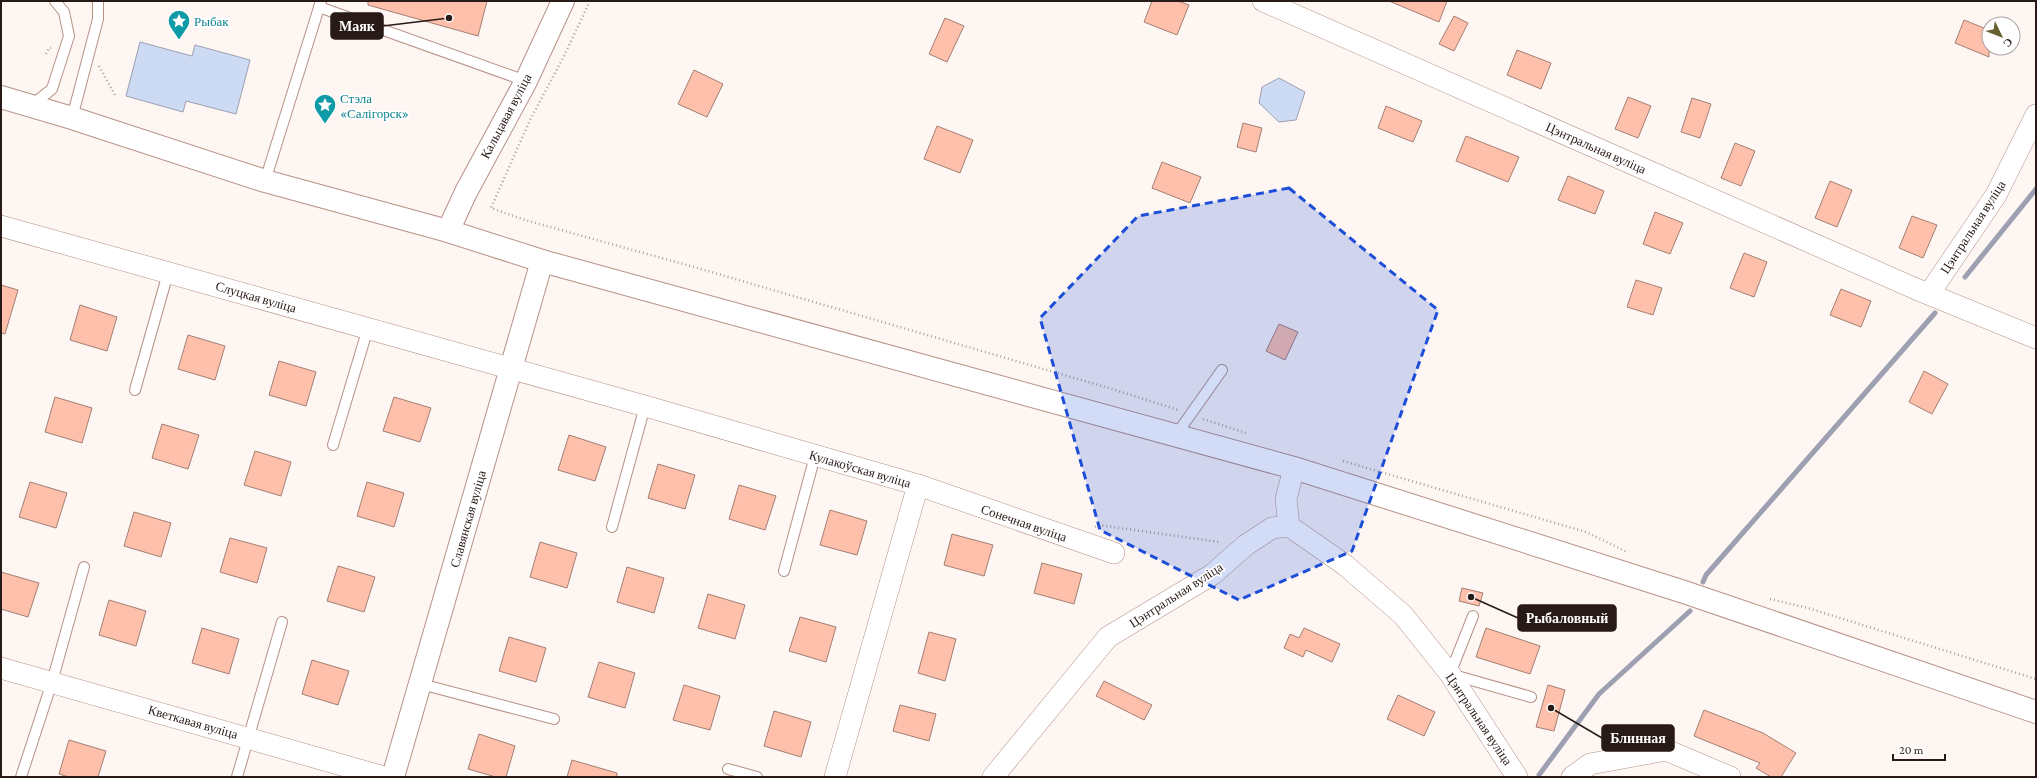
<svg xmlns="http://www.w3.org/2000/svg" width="2037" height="778" viewBox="0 0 2037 778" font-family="'Crimson Pro',serif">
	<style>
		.water { fill: #cddaf4; stroke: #9ca0b1 }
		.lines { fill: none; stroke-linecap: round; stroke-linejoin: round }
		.stream { stroke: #9ca0b1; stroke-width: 5 }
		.building { fill: #fec0ab; stroke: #a27f73 }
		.lane-casing { stroke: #b69286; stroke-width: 12 }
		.street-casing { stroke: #b69286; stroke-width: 22 }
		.secondary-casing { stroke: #b69286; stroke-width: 24 }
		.path { stroke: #aaa09c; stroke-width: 2.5; stroke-dasharray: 1 3; stroke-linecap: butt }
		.lane { stroke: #fff; stroke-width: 10 }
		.street { stroke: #fff; stroke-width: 21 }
		.secondary { stroke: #fff; stroke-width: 22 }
		.marked { fill: #1d4ed8; fill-opacity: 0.2; stroke: #1d4ed8; stroke-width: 3; stroke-dasharray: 8 5; stroke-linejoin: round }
		.labels { text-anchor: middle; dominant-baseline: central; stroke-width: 3.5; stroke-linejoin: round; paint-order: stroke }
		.culture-label { font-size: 13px; fill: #0d838f; stroke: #fff; text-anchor: start }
		.street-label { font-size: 13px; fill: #281a16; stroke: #fff }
		.leader { fill: none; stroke: #281a16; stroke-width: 1.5 }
		.callout-dot { fill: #281a16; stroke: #fff; stroke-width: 1.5 }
		.callout { fill: #281a16; stroke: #281a16; stroke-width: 1.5 }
		.callout-label { font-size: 14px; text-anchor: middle; font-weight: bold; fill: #fff }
	</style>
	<rect width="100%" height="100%" fill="#fef6f3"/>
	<g class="water">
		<polygon points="140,42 192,56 195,45 250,60 236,114 186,101 183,112 126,96"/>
		<polygon points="1279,78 1305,92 1296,120 1279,122 1259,103 1262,87"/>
	</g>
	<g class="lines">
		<g class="stream">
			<polyline points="1965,277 2036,189"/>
			<polyline points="1703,582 1706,575 1935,313"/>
			<polyline points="1539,775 1599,694 1690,611"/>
		</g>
	</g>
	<g class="building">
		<polygon points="368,1 487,1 478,36 368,5"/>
		<polygon points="1152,1 1178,1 1189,5 1177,35 1144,22"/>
		<polygon points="1389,1 1447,1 1439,22"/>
		<polygon points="1454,16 1468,23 1454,51 1439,44"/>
		<polygon points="945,18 964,26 947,62 929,54"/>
		<polygon points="1964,20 1989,30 1989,57 1955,43"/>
		<polygon points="1517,50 1551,63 1541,89 1507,75"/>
		<polygon points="694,70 723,84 707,117 678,104"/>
		<polygon points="1628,97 1651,106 1638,138 1615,129"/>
		<polygon points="1692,98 1711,104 1700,138 1681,132"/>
		<polygon points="1386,106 1422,121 1413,142 1378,128"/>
		<polygon points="1243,123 1262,128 1256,152 1237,147"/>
		<polygon points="937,126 973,140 960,173 924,159"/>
		<polygon points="1466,136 1519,157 1508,182 1456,161"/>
		<polygon points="1735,143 1755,151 1741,186 1721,178"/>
		<polygon points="1162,162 1201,177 1190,203 1152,188"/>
		<polygon points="1568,176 1604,191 1595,214 1558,200"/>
		<polygon points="1830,181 1852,190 1837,227 1815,218"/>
		<polygon points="1655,212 1683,223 1670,254 1643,244"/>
		<polygon points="1912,216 1937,225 1923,258 1899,248"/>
		<polygon points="1744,253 1767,262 1754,297 1730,288"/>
		<polygon points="1636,280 1662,288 1653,315 1627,307"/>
		<polygon points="1,285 18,290 5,334 1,333"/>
		<polygon points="1841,289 1871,301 1861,327 1830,315"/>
		<polygon points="80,305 117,317 107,351 70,340"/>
		<polygon points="1279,324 1298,332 1285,360 1266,351"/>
		<polygon points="188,335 225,346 215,380 178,369"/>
		<polygon points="279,361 316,372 306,406 269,395"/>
		<polygon points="1924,371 1948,384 1932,414 1909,402"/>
		<polygon points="55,397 92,408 82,443 45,432"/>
		<polygon points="394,397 431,408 420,442 383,431"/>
		<polygon points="162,424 199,435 188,469 152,458"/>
		<polygon points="569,435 606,447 595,481 558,470"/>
		<polygon points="255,451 291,462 281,496 244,485"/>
		<polygon points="658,464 695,475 685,509 648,498"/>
		<polygon points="30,482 67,493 56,528 19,517"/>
		<polygon points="367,482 404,493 394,527 357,516"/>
		<polygon points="739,485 776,496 765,530 729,519"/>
		<polygon points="830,510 867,521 857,555 820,545"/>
		<polygon points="134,512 171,523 161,557 124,546"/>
		<polygon points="952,534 993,545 984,576 944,565"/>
		<polygon points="230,538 267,548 257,583 220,572"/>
		<polygon points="540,542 577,553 567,588 530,577"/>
		<polygon points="1042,563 1082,574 1074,604 1034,593"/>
		<polygon points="338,566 375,577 364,612 327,601"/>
		<polygon points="627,567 664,578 654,613 617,602"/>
		<polygon points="1,572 39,583 28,617 1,609"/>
		<polygon points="1462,588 1483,593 1479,606 1459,601"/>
		<polygon points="708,594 745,605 735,639 698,628"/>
		<polygon points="109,600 146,611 136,646 99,635"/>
		<polygon points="800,617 836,627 826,662 789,651"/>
		<polygon points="202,628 239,639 229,674 192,663"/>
		<polygon points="1304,628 1340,644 1332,662 1306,650 1303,657 1284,648 1290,634 1299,638"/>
		<polygon points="1486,628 1540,646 1530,674 1476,657"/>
		<polygon points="929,632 956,639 945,681 918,673"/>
		<polygon points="509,637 546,648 536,682 499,671"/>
		<polygon points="312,660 349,671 338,705 302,694"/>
		<polygon points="599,662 635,673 625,708 588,697"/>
		<polygon points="1104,681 1152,705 1144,720 1096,696"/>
		<polygon points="684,685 720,696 710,730 673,720"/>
		<polygon points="1548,685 1565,690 1554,731 1536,727"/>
		<polygon points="1398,695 1435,712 1424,736 1387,719"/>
		<polygon points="900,705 936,714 929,741 893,731"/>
		<polygon points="1704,710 1763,733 1796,753 1781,777 1771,777 1756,768 1760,763 1694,736"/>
		<polygon points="774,711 811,722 801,757 764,746"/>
		<polygon points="479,734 515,746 506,777 496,777 468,769"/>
		<polygon points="69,740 106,751 98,777 69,777 59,774"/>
		<polygon points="572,760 617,773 617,777 567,777"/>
	</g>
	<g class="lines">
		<g class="lane-casing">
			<g id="lane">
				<polyline points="319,7 526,81"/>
				<polyline points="32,105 52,89 69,36 64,12 55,1"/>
				<polyline points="72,118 98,19 98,1"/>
				<polyline points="265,181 321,1"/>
				<polyline points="135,390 168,273"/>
				<polyline points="1176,435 1222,370"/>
				<polyline points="333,445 368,328"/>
				<polyline points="612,527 645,406"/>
				<polyline points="784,571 815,456"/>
				<polyline points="1473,616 1450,674 1531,697"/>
				<polyline points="421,684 554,719"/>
				<polyline points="728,769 757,777"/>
				<polyline points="21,777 52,682 84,567"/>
				<polyline points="237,777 282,622"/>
			</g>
		</g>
		<g class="street-casing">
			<g id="street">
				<polyline points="1263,1 1916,289 2036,338"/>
				<polyline points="1,226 645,406 918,485 1114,553"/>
				<polyline points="1929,294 1996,195 2036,115"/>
				<polyline points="1289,526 1286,499 1294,468"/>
				<polyline points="1,668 384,777"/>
				<polyline points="835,777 918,485"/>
				<polyline points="993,777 1108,637 1213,574 1246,545 1272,528 1289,526 1345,565 1403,615 1450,674 1517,777"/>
				<polyline points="1572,777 1590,764 1666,750 1730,777"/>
			</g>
		</g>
		<g class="secondary-casing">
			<g id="secondary">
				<polyline points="1,97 72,118 265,181 448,231 542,261 1294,468 1684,592 2036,712"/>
				<polyline points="448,231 466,192 526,81 563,1"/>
				<polyline points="393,777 542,261"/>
			</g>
		</g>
		<g class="path">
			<polyline points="590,1 563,58 530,120 491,208 525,220 701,269 1112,389 1178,410"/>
			<polyline points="46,54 49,48 51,48"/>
			<polyline points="99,66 115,95"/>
			<polyline points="1203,419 1246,433"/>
			<polyline points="1343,461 1586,532 1627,552"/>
			<polyline points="1095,527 1098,525 1220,542"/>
			<polyline points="1770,599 1808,608 2036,679"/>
		</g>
		<use href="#lane" class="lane"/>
		<use href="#street" class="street"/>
		<use href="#secondary" class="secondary"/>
	</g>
	<path class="marked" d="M 1289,188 L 1438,310 L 1352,551 L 1239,600 L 1100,530 L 1040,318 L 1138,216 Z"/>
	<defs>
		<g id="sight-pin" transform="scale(1.15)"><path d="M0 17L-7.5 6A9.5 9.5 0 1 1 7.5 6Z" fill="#0f9aa8" stroke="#fff"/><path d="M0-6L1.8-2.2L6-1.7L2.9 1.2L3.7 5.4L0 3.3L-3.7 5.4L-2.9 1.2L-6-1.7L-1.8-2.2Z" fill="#fff"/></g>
	</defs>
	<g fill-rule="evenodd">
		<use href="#sight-pin" x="179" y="21"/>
		<use href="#sight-pin" x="325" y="105"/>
	</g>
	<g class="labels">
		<g class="culture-label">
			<text x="194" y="21">Рыбак</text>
			<text x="340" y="98">Стэла<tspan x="340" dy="15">«Салігорск»</tspan></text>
		</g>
		<g class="street-label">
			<text transform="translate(506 116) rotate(-62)">Кальцавая вуліца</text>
			<text transform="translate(1596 148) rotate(24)">Цэнтральная вуліца</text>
			<text transform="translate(1973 227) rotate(-57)">Цэнтральная вуліца</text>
			<text transform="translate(256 297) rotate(16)">Слуцкая вуліца</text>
			<text transform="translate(860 469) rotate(16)">Кулакоўская вуліца</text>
			<text transform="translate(468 519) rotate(-74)">Славянская вуліца</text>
			<text transform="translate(1024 523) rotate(19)">Сонечная вуліца</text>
			<text transform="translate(1176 595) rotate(-33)">Цэнтральная вуліца</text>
			<text transform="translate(1479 719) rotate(56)">Цэнтральная вуліца</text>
			<text transform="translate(193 722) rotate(16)">Кветкавая вуліца</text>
		</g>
	</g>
	<path class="leader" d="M449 18L383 26M1471 597L1518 618M1551 708L1602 738"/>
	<g class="callout-dot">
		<circle cx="449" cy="18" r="4"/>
		<circle cx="1471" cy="597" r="4"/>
		<circle cx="1551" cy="708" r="4"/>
	</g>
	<g class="callout">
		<rect x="331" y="13" width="52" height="26" rx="4"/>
		<rect x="1518" y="605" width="98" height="26" rx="4"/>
		<rect x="1602" y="725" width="72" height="26" rx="4"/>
	</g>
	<g class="callout-label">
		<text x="357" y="31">Маяк</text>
		<text x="1567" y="623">Рыбаловный</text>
		<text x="1638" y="743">Блинная</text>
	</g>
	<rect width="2037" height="778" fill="none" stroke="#281a16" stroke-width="4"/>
	<g transform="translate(2001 36) rotate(133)"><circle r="19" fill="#ffffff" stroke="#a9a3a2"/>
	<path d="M0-3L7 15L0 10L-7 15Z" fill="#67602d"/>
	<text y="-6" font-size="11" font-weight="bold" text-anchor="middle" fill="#281a16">С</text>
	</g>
	<path d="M1893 754v6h52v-6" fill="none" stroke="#281a16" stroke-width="2"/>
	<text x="1899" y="754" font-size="12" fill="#281a16" stroke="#ffffff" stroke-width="3" paint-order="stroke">20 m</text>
</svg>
